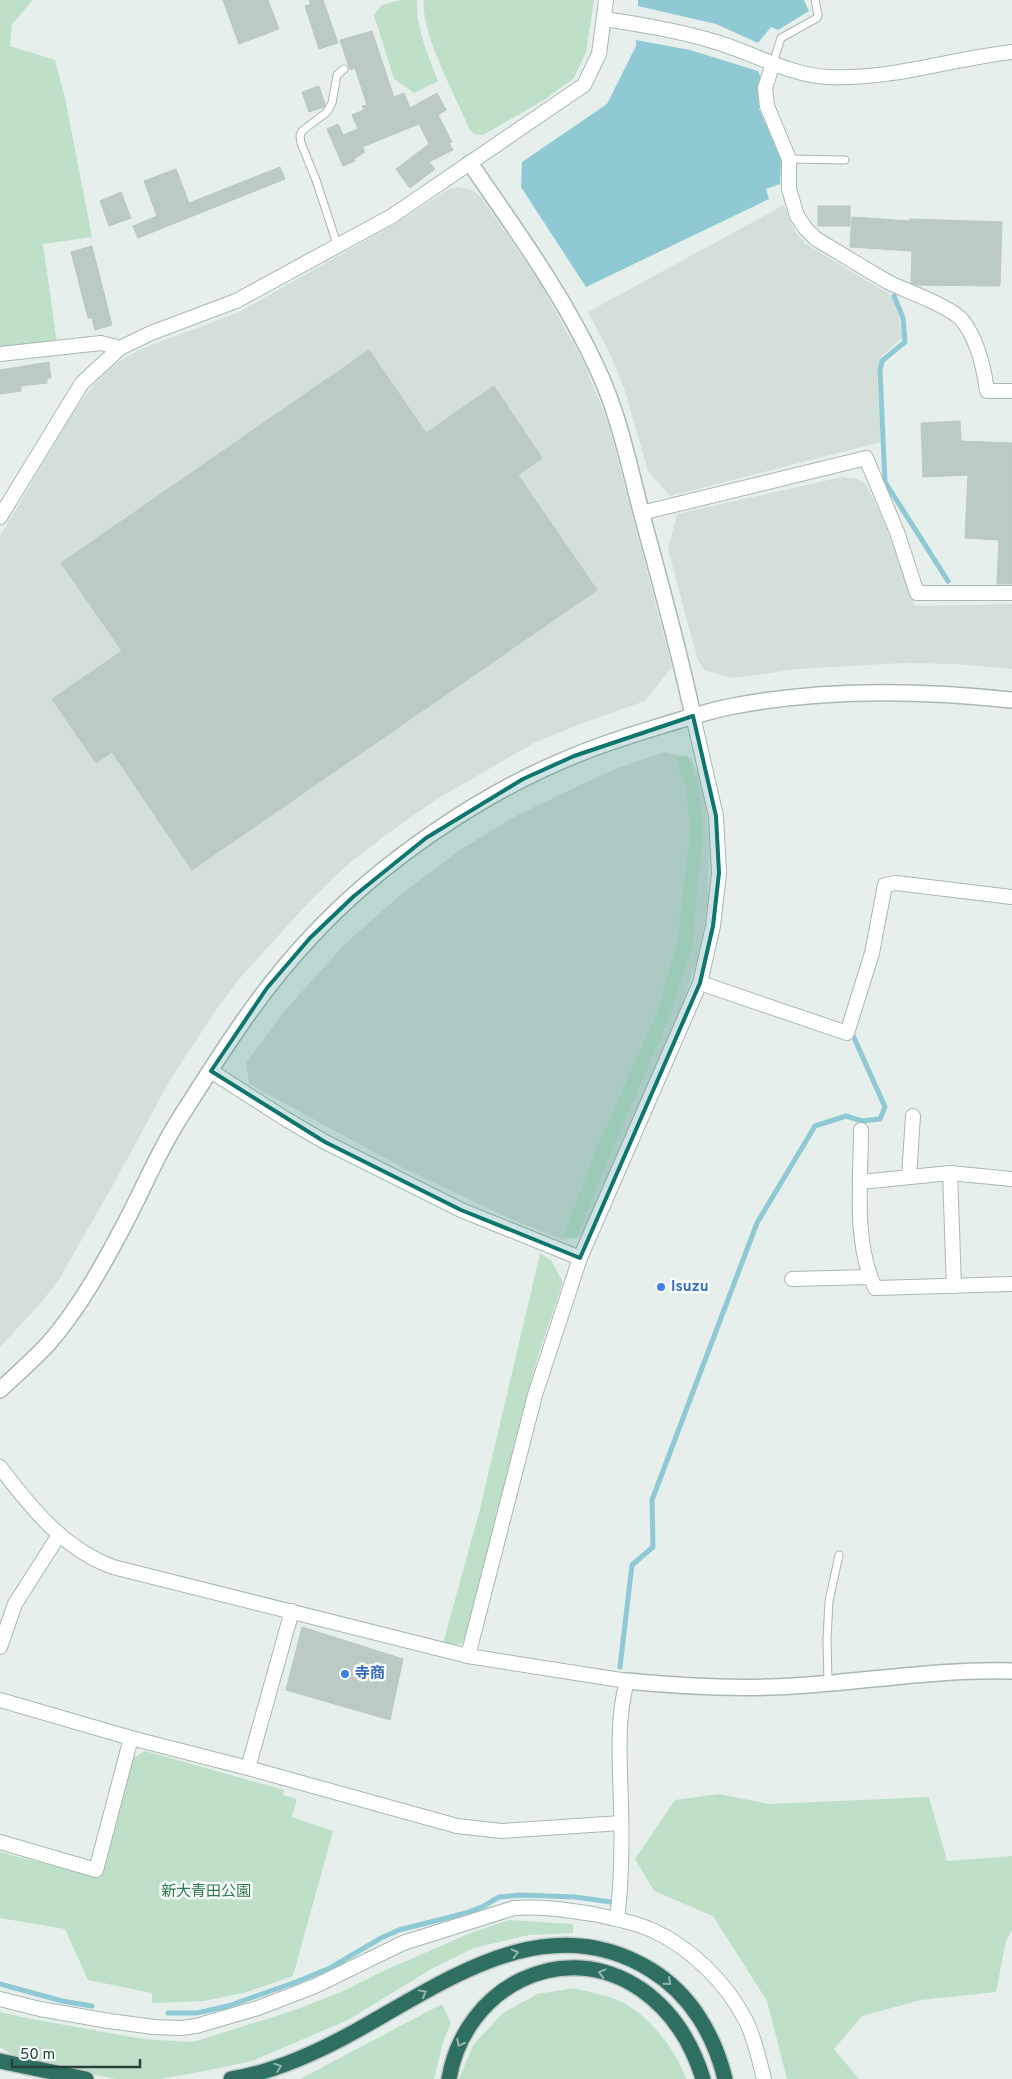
<svg xmlns="http://www.w3.org/2000/svg" width="1012" height="2079" viewBox="0 0 1012 2079" font-family="Overpass,'Noto Sans JP',sans-serif">
	<style>
		.built { fill: #d4dfda }
		.green { fill: #bfe0c8 }
		.water { fill: #8ec9d4 }
		.lines { fill: none; stroke-linecap: round; stroke-linejoin: round }
		.stream { stroke: #8ec9d4; stroke-width: 5 }
		.building { fill: #bbcac4; stroke: #b8c9c2 }
		.service-casing { stroke: #a8b8b2; stroke-width: 9 }
		.minor-casing { stroke: #a8b8b2; stroke-width: 16 }
		.tertiary-casing { stroke: #a8b8b2; stroke-width: 18 }
		.motorway-casing { stroke: #c2cac8; stroke-width: 18 }
		.service { stroke: #fff; stroke-width: 7 }
		.minor { stroke: #fff; stroke-width: 14 }
		.tertiary { stroke: #fff; stroke-width: 15 }
		.motorway { stroke: #2f6f62; stroke-width: 15 }
		.oneway { stroke: #93b5ae }
		.marked { fill: #0f766e; fill-opacity: 0.2; stroke: #0f766e; stroke-width: 4; stroke-linejoin: round }
		.shop-dot { fill: #3f7fe0; stroke: #f7fbf9; stroke-width: 2 }
		.labels { text-anchor: middle; dominant-baseline: central; stroke-width: 5; stroke-linejoin: round; paint-order: stroke }
		.shop-label { font-size: 15px; font-weight: bold; fill: #366cbe; stroke: #f7fbf9; text-anchor: start }
		.park-label { font-size: 15px; fill: #2d7a4b; stroke: #f7fbf9 }
	</style>
	<rect width="100%" height="100%" fill="#e6efeb"/>
	<g class="built">
		<polygon points="458,187 472,190 481,197 540,283 583,361 609,425 614,445 672,667 645,701 583,723 534,743 437,799 387,834 346,866 309,902 240,978 216,1010 170,1080 113,1185 58,1281 40,1304 0,1347 0,536 73,413 95,383 116,363 141,349 237,313 397,223 449,189"/>
		<polygon points="784,205 795,231 806,244 891,295 899,317 902,338 880,358 877,378 881,442 670,496 648,471 625,391 611,356 588,312"/>
		<polygon points="842,477 857,479 866,484 883,519 915,606 1012,604 1012,669 956,664 903,663 798,669 732,678 704,670 697,658 668,549 677,514"/>
		<polygon points="665,752 691,758 700,778 704,796 709,835 708,897 705,920 699,956 678,1015 588,1226 583,1234 577,1238 563,1240 513,1220 405,1169 249,1084 246,1063 282,1014 343,946 400,895 463,848 516,816 580,785 618,768"/>
	</g>
	<g class="green">
		<polygon points="0,0 33,0 12,24 10,46 55,60 65,98 92,237 43,244 57,343 0,351"/>
		<path d="M 400,0 L 417,0 C 416,28 428,55 438,81 L 414,93 L 394,79 L 374,15 L 382,5 Z"/>
		<path d="M 424,0 L 594,0 L 586,52 L 574,78 L 544,100 L 483,135 L 474,134 L 470,130 C 457,99 420,32 424,0 Z"/>
		<polygon points="687,755 698,784 703,834 692,949 670,1016 609,1157 577,1237 563,1237 596,1150 658,1010 677,943 690,833 686,786 675,758"/>
		<polygon points="540,1254 551,1260 563,1282 537,1359 466,1636 461,1644 442,1647 479,1513"/>
		<polygon points="145,1751 284,1790 283,1795 297,1799 292,1817 333,1831 293,1976 247,1992 204,2001 152,2003 152,1993 88,1980 65,1929 0,1918 0,1852 100,1878 133,1758"/>
		<polygon points="719,1794 769,1804 929,1797 947,1861 1012,1856 1012,1930 1006,1941 996,1992 921,2000 862,2016 834,2049 859,2079 787,2079 767,2001 713,1916 654,1891 635,1859 675,1800"/>
		<polygon points="509,1920 573,1924 573,1933 529,1935 474,1948 433,1968 348,2020 252,2061 205,2071 160,2079 115,2079 22,2060 0,2047 0,2012 26,2018 143,2039 193,2042 292,2011 341,1992 383,1971 473,1932"/>
		<path d="M 574,1988 C 588,1992 602,1994 615,1999 C 645,2010 677,2050 686,2079 L 459,2079 L 473,2045 L 503,2013 L 537,1994 Z"/>
		<polygon points="442,2004 451,2023 443,2042 434,2079 300,2079"/>
	</g>
	<g class="water">
		<polygon points="638,0 804,0 809,11 778,30 771,27 758,43 716,24 638,6"/>
		<polygon points="636,40 690,50 758,71 762,80 758,88 759,109 781,159 780,184 766,189 769,199 586,287 521,187 522,162 607,104 636,46"/>
	</g>
	<g class="lines">
		<g class="stream">
			<polyline points="894,296 903,318 905,342 882,361 880,371 885,482 948,581"/>
			<polyline points="620,1667 632,1565 653,1547 652,1500 757,1223 815,1126 846,1116 862,1121 880,1119 885,1107 851,1031"/>
			<polyline points="0,1984 62,2001 92,2006"/>
			<polyline points="168,2013 197,2013 228,2006 296,1982 330,1968 381,1938 399,1930 466,1913 484,1906 499,1897 521,1895 575,1897 611,1902"/>
		</g>
	</g>
	<g class="building">
		<polygon points="223,0 268,0 279,29 239,44"/>
		<polygon points="309,0 323,0 338,43 319,49 305,6 311,4"/>
		<polygon points="372,31 394,97 404,93 410,108 437,93 446,110 438,115 452,142 449,143 453,150 429,162 435,169 410,188 396,169 429,144 419,124 362,147 365,152 354,159 355,161 343,166 327,129 338,124 343,135 358,129 352,115 364,110 362,106 367,105 355,68 350,70 340,40"/>
		<polygon points="319,86 325,104 324,107 309,112 302,92"/>
		<polygon points="280,167 285,179 138,238 133,226 157,216 144,181 176,169 189,203"/>
		<polygon points="121,192 131,218 109,226 100,201"/>
		<rect x="818" y="206" width="32" height="20"/>
		<polygon points="852,217 910,221 910,219 1002,222 1000,286 916,285 911,283 912,251 850,247"/>
		<polygon points="92,246 112,325 95,330 92,318 88,318 71,252"/>
		<polygon points="369,350 426,433 494,386 542,458 518,475 597,590 192,870 112,752 96,763 52,699 122,651 61,563"/>
		<polygon points="49,362 51,378 47,378 47,383 21,386 21,391 0,394 0,370"/>
		<polygon points="960,421 961,441 1012,443 1012,584 997,584 999,540 965,538 968,475 923,477 921,423"/>
		<polygon points="302,1627 403,1659 390,1720 286,1690"/>
	</g>
	<g class="lines">
		<g class="service-casing">
			<g id="service">
				<polyline points="773,63 781,38 817,18 818,15 815,0"/>
				<polyline points="789,159 845,160"/>
				<polyline points="337,244 316,180 301,143 300,136 302,131 327,112 332,103 337,75 344,69"/>
				<polyline points="828,1683 827,1639 829,1601 839,1555"/>
			</g>
		</g>
		<g class="minor-casing">
			<g id="minor">
				<path d="M 605,19 C 643,25 680,31 716,42 C 753,53 789,75 828,77 C 891,80 950,59 1012,52"/>
				<path d="M 773,63 L 765,88 L 767,106 L 789,159 L 789,189 L 797,216 L 806,229 L 816,239 C 840,253 864,268 888,282 C 906,291 950,306 962,320 C 977,339 984,368 987,391 L 1012,391"/>
				<polyline points="0,354 101,343 120,348"/>
				<polyline points="641,513 866,458 897,532 917,593 1012,593"/>
				<polyline points="0,517 82,383 120,348 151,333 236,301 392,216 584,85 599,54 606,0"/>
				<polyline points="700,983 847,1033 872,953 885,885 896,883 1012,897"/>
				<polyline points="211,1071 284,1118 325,1142 461,1210 580,1258"/>
				<path d="M 861,1130 C 861,1182 853,1240 875,1288 L 1012,1284"/>
				<polyline points="950,1173 954,1286"/>
				<polyline points="909,1177 913,1116"/>
				<polyline points="861,1182 950,1173 1012,1179"/>
				<polyline points="792,1279 870,1277"/>
				<path d="M 0,1467 C 31,1508 64,1549 113,1567 L 468,1656 L 627,1681 C 616,1720 620,1764 621,1804 C 622,1842 622,1881 617,1919"/>
				<polyline points="0,1647 15,1604 59,1535"/>
				<polyline points="468,1656 535,1395 580,1258 700,983 713,926 719,873 716,816 693,716"/>
				<polyline points="0,1700 131,1738 96,1870 0,1842"/>
				<polyline points="131,1738 248,1768 292,1611"/>
				<polyline points="248,1768 457,1826 501,1831 621,1823"/>
				<path d="M 0,1999 L 40,2009 L 109,2021 L 154,2027 L 181,2028 L 196,2026 L 258,2008 L 315,1986 L 403,1943 L 514,1908 C 540,1906 567,1910 593,1914 C 613,1918 633,1922 652,1930 C 690,1947 727,1983 746,2021 C 755,2039 759,2059 764,2079"/>
			</g>
		</g>
		<g class="tertiary-casing">
			<g id="tertiary">
				<path d="M 470,163 C 515,229 563,294 597,368 C 619,414 629,466 642,515 C 660,582 679,649 693,716"/>
				<path d="M 0,1390 C 16,1375 33,1360 48,1344 C 78,1310 102,1267 123,1227 C 142,1192 157,1154 178,1121 C 218,1058 258,993 310,938 C 379,863 481,793 576,755 C 605,743 634,734 664,725 C 687,718 711,710 734,706 C 826,688 920,690 1012,700"/>
				<path d="M 627,1681 C 687,1687 747,1690 808,1685 C 876,1680 944,1669 1012,1671"/>
			</g>
		</g>
		<g class="motorway-casing">
			<g id="motorway">
				<polyline points="0,2061 86,2079"/>
				<path d="M 231,2079 C 275,2072 316,2053 354,2032 C 445,1982 546,1905 651,1970 C 690,1994 714,2034 725,2079"/>
				<path d="M 449,2079 C 464,1988 563,1935 642,1990 C 673,2012 692,2043 703,2079"/>
			</g>
		</g>
		<use href="#service" class="service"/>
		<use href="#minor" class="minor"/>
		<use href="#tertiary" class="tertiary"/>
		<use href="#motorway" class="motorway"/>
	</g>
	<defs><path id="oneway-chevron" d="M-2-3.5L2.5 0L-2 3.5" fill="none" stroke-width="1.6" stroke-linecap="round" stroke-linejoin="round" transform="scale(1.25)"/></defs>
	<g class="oneway">
		<use href="#oneway-chevron" transform="translate(515 1953) rotate(-14)"/>
		<use href="#oneway-chevron" transform="translate(602 1973) rotate(-165)"/>
		<use href="#oneway-chevron" transform="translate(668 1982) rotate(41)"/>
		<use href="#oneway-chevron" transform="translate(423 1993) rotate(-29)"/>
		<use href="#oneway-chevron" transform="translate(460 2043) rotate(117)"/>
		<use href="#oneway-chevron" transform="translate(278 2067) rotate(-19)"/>
	</g>
	<path class="marked" d="M 693,716 L 716,816 L 719,873 L 713,926 L 700,983 L 580,1258 L 461,1210 L 325,1142 L 211,1071 L 267,988 L 310,938 L 354,896 L 426,838 L 523,779 L 574,756 Z"/>
	<g class="shop-dot">
		<circle cx="661" cy="1287" r="5"/>
		<circle cx="345" cy="1674" r="5"/>
	</g>
	<g class="labels">
		<g class="shop-label">
			<text x="671" y="1287">Isuzu</text>
			<text x="355" y="1674">寺商</text>
		</g>
		<g class="park-label">
			<text x="206" y="1892">新大青田公園</text>
		</g>
	</g>
	<path d="M12 2059v8h128v-8" fill="none" stroke="#24423a" stroke-width="2.5"/>
	<text x="20" y="2059" font-size="15" fill="#24423a" stroke="#f7fbf9" stroke-width="4" paint-order="stroke">50 m</text>
</svg>
